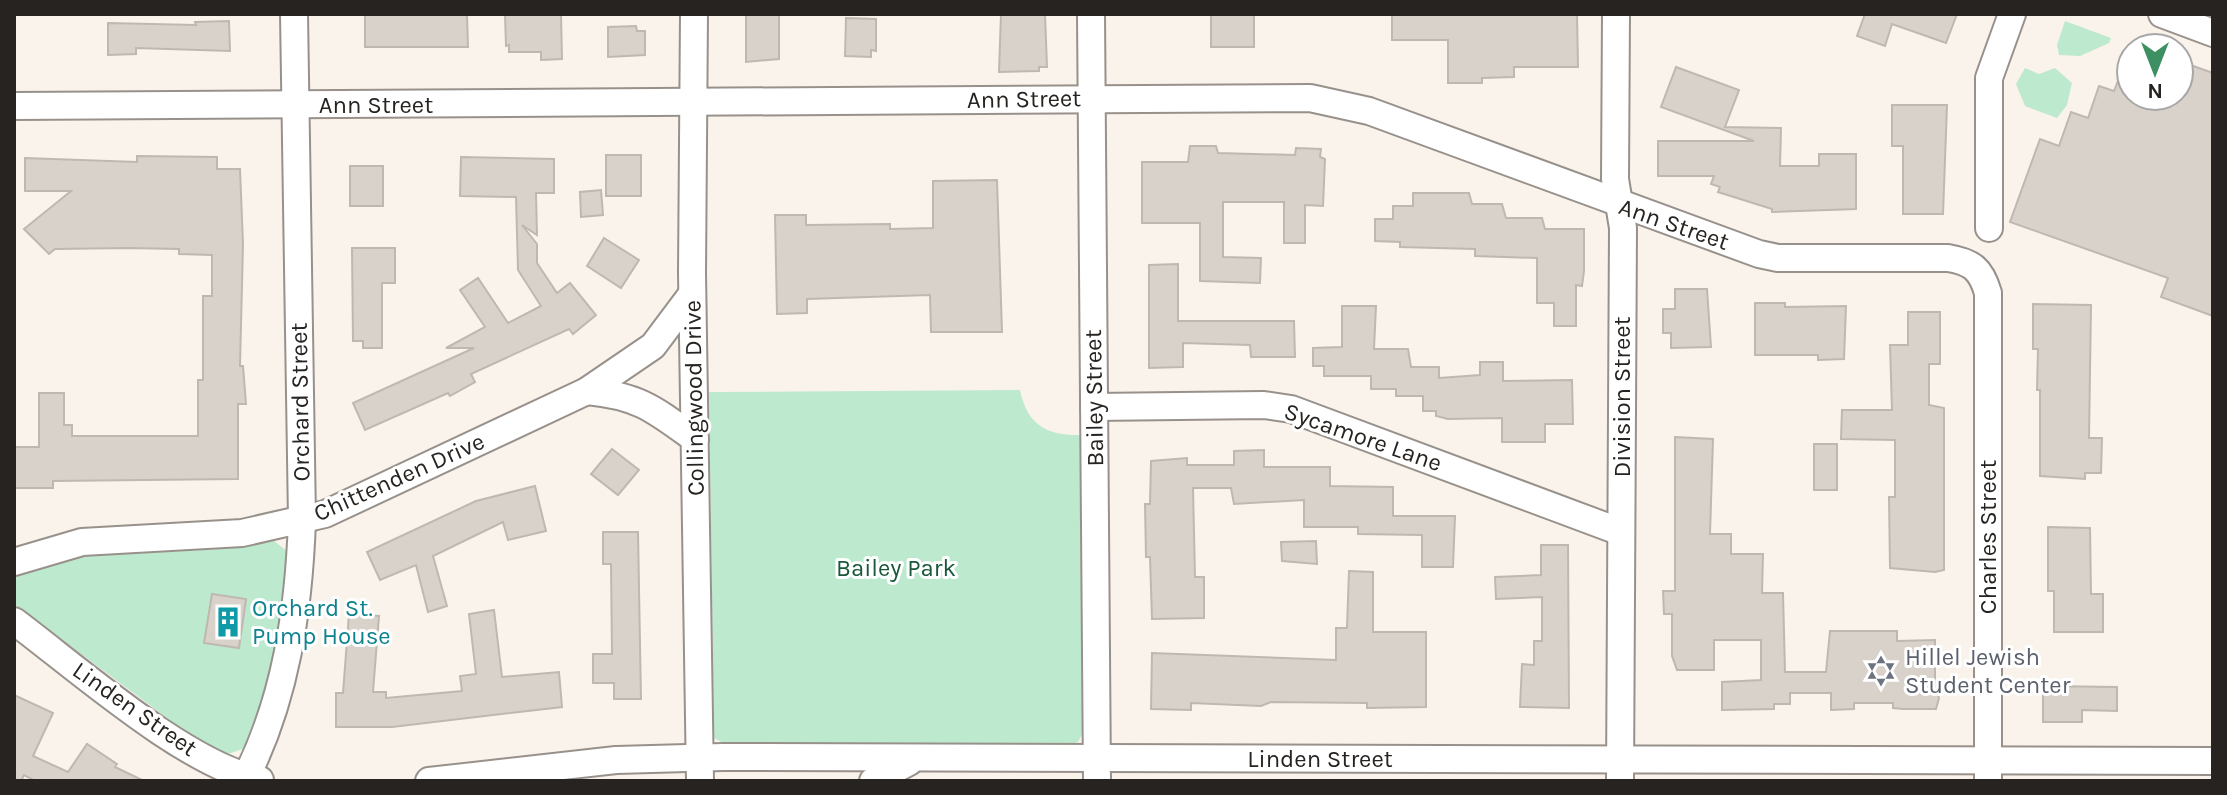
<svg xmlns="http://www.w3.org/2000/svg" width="2227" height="795" viewBox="0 0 2227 795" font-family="Karla,sans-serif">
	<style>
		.green { fill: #bde9cf }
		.building { fill: #d9d2cb; stroke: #bfb8b1; stroke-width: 2 }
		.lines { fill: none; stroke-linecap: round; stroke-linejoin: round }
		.minor-casing { stroke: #98918b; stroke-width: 30 }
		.minor { stroke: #fff; stroke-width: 26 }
		.labels { text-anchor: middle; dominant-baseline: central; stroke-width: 6; stroke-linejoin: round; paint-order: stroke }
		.street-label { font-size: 24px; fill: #262320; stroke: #fff }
		.park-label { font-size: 24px; fill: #1a583b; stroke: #fff }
		.culture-label { font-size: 24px; fill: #0d838f; stroke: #fff; text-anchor: start }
		.worship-label { font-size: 24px; fill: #5b616d; stroke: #fff; text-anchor: start }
	</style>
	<rect width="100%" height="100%" fill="#faf3ec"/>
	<g class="green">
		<polygon points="2065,21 2111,38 2109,43 2080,56 2059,55 2057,45"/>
		<polygon points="2025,68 2039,74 2055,68 2072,83 2067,105 2057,118 2025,106 2016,84"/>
		<path d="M 1020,390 C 1027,425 1047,436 1081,435 L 1083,732 L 1078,742 L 1068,745 L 725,744 L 714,738 L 709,392 Z"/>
		<polygon points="274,541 287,551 274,660 246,748 225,755 175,724 14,604 14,577 82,556 221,549"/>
	</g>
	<g class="building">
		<polygon points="365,14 467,14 468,47 365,47"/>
		<polygon points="505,14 561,14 562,59 541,60 541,52 509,52 509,45 506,46"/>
		<polygon points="746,14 779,14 779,59 746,62"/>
		<polygon points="1001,14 1045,14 1047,67 1039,67 1039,71 999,72"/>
		<polygon points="1392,14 1577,14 1578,67 1514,67 1514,77 1482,78 1482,83 1448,83 1448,40 1392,40"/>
		<polygon points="1865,14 1957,14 1946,43 1892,24 1885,46 1857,36"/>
		<rect x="1211" y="15" width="43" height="32"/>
		<polygon points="846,18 876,19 876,51 871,50 871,57 845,56"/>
		<polygon points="229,21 230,51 136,48 136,54 108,55 108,23 196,25 195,22"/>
		<polygon points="636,26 637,31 645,31 645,55 608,57 608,27"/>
		<polygon points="2129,52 2131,96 2179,96 2179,61 2213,73 2213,316 2161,297 2168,278 2010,222 2040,139 2059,146 2071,112 2088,118 2099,86 2114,91"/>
		<polygon points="1676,67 1739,90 1725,127 1781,128 1780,166 1819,166 1819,154 1856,154 1856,209 1772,212 1772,209 1718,192 1720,187 1711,184 1714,176 1658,176 1658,141 1754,141 1661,107"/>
		<polygon points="1892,105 1947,105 1943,214 1903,214 1903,146 1892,146"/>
		<polygon points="1190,146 1216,146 1218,153 1295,155 1296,148 1321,149 1320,157 1325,159 1323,206 1305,205 1305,243 1284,243 1284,202 1223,202 1223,257 1261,258 1260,283 1200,281 1200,223 1142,223 1142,162 1188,162"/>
		<rect x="606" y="155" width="35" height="41"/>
		<polygon points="137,156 217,157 217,169 240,169 243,244 240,366 243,366 246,404 238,404 238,479 53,481 53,488 15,488 15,447 39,447 39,393 64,393 64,425 72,425 72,436 198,436 198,380 203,380 203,296 212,296 212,255 179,254 179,249 128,248 55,249 49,254 24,229 71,191 25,191 25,158 137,162"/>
		<polygon points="461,157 554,159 554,193 536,193 537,235 522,225 537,244 537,263 557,293 570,283 596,315 573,334 569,329 471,374 475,382 450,396 448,393 365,430 353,403 474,348 446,348 485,327 460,290 478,278 508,323 541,306 518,270 516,197 460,196"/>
		<rect x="350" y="166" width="33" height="40"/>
		<polygon points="997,180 1002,332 931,332 930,295 807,299 807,313 777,314 775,215 806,215 806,225 890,224 890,229 933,228 933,181"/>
		<polygon points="601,190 603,215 581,217 580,192"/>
		<polygon points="1413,193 1469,193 1472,204 1502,204 1506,218 1542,218 1545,229 1584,229 1584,271 1582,286 1576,285 1576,326 1554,326 1554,303 1537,303 1537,258 1475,256 1475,249 1400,247 1400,242 1375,241 1375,219 1393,219 1393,206 1413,206"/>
		<polygon points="604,238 639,260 621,288 587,266"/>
		<polygon points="352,248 395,248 395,283 382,283 382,348 363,348 363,341 353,341"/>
		<polygon points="1178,264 1178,321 1294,321 1295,357 1251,357 1250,345 1183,343 1183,367 1149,368 1149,265"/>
		<polygon points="1675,289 1707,289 1711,347 1671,348 1671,333 1663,333 1663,309 1675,309"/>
		<polygon points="1755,303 1785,303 1785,307 1846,306 1844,359 1818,360 1818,355 1755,355"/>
		<polygon points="2033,304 2091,305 2089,438 2102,438 2101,473 2085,473 2085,479 2040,476 2040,390 2037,390 2038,349 2033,349"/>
		<polygon points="1342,306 1376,306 1374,349 1408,349 1411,367 1439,367 1439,378 1480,375 1480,362 1503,362 1503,381 1572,380 1573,424 1545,424 1545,442 1502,442 1502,418 1448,419 1436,416 1436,411 1423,411 1423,396 1396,396 1396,389 1371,389 1371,376 1324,376 1324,366 1313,366 1313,348 1342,347"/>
		<polygon points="1908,312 1940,312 1940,364 1929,364 1929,405 1944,408 1944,570 1935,572 1890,568 1889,497 1895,497 1895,440 1841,439 1842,410 1892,410 1890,345 1908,345"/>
		<polygon points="1675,437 1713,439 1710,534 1731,534 1731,554 1763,554 1762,593 1783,593 1785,672 1826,672 1830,631 1897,631 1897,641 1935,640 1935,685 1939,698 1936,709 1903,709 1893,708 1893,703 1854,703 1854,709 1831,710 1831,693 1790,693 1790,704 1774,704 1774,709 1722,710 1722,682 1761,680 1761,640 1714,640 1714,670 1677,670 1672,656 1672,614 1664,614 1663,591 1675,591"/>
		<rect x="1814" y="444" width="23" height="46"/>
		<polygon points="612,449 639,470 618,495 591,474"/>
		<polygon points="1264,450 1264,467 1330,467 1330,486 1393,487 1393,516 1455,516 1453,567 1422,567 1422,535 1358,534 1358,527 1304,527 1304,500 1234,504 1231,488 1193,488 1195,577 1204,577 1204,618 1152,619 1150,557 1146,557 1145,504 1150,504 1151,461 1187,458 1187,465 1234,465 1234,451"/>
		<polygon points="535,486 546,531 508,540 503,522 433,556 447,606 428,612 416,565 380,580 367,552 476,501"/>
		<polygon points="2048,527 2090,528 2091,594 2103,594 2103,632 2054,632 2054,591 2048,591"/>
		<polygon points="603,532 638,532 641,699 614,699 614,683 593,683 593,654 612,654 611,564 603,564"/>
		<polygon points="1316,541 1317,564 1282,561 1281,542"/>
		<polygon points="1541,545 1568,545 1569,708 1520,707 1522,664 1534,665 1534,641 1542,641 1542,597 1496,599 1495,577 1541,575"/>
		<polygon points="1349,571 1373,572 1373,632 1426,632 1426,707 1367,708 1367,703 1271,702 1261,706 1191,703 1191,710 1151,709 1152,653 1336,660 1336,628 1347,628"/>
		<polygon points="212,594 246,599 239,648 204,643"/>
		<polygon points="494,610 502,677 559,672 562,707 392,727 336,727 336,693 343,693 349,614 379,616 373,692 386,692 386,698 462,691 460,676 476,674 469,614"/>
		<polygon points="2043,686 2117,687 2117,711 2082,710 2082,722 2043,722"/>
		<polygon points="14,695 53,713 33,756 68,772 87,744 117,764 115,767 144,781 35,781 24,775 21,781 14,781"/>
	</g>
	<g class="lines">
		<g class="minor-casing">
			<g id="minor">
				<polyline points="694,14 692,273 700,781"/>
				<polyline points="1091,14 1097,781"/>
				<polyline points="1616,14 1615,179 1623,228 1620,781"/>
				<polyline points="2162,14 2213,33"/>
				<path d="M 14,106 L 1310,98 L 1369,111 L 1759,254 L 1778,258 L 1948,258 C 1972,262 1981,269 1988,293 L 1988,781"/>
				<polyline points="1989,228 1989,78 2012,14"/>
				<path d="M 587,391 C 639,396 654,409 695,439"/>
				<polyline points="1094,407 1264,405 1291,409 1621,532"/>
				<polyline points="14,562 82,542 242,533 325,514 587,391 653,346 692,294"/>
				<path d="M 14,621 C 77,668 186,765 260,780"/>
				<path d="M 244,781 C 286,700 299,609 302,520 L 294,14"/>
				<polyline points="429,781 616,760 723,757 2213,761"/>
				<polyline points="873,781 909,762"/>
			</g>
		</g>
		<use href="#minor" class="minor"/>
	</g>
	<defs>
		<g id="building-bare" transform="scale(2.4)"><path d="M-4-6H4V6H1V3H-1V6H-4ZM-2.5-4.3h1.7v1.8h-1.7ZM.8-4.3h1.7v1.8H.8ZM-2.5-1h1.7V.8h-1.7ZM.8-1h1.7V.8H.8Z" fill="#0f9aa8" stroke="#fff" stroke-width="2.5" paint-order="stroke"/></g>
		<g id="synagogue-bare" transform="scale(2.4)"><path d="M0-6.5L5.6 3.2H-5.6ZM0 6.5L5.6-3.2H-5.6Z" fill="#6b7280" stroke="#fff" stroke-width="2.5" paint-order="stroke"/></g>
	</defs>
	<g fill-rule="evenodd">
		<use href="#building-bare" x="228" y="622"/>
		<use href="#synagogue-bare" x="1881" y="671"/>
	</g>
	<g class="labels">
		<g class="street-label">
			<text transform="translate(1024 99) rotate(-1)">Ann Street</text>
			<text x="376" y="105">Ann Street</text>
			<text transform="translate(1674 224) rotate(19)">Ann Street</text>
			<text transform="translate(1622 397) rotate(-90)">Division Street</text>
			<text transform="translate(694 398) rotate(-91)">Collingwood Drive</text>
			<text transform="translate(1094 398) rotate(-91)">Bailey Street</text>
			<text transform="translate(300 402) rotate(-91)">Orchard Street</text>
			<text transform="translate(1363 437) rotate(19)">Sycamore Lane</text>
			<text transform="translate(399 477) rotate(-24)">Chittenden Drive</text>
			<text transform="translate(1988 537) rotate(-90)">Charles Street</text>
			<text transform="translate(135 709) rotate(35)">Linden Street</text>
			<text x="1320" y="759">Linden Street</text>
		</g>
		<g class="park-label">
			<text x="896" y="568">Bailey Park</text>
		</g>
		<g class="culture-label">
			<text x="252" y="608">Orchard St.<tspan x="252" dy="28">Pump House</tspan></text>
		</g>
		<g class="worship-label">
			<text x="1905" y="657">Hillel Jewish<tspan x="1905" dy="28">Student Center</tspan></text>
		</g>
	</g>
	<rect width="2227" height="795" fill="none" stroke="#262320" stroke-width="32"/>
	<g transform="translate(2155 72) rotate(180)"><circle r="38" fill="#ffffff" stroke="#a8a7a6" stroke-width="2"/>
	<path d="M0-6L14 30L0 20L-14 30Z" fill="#3c9062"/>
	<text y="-12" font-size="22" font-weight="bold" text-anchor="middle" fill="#262320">N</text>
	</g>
</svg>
